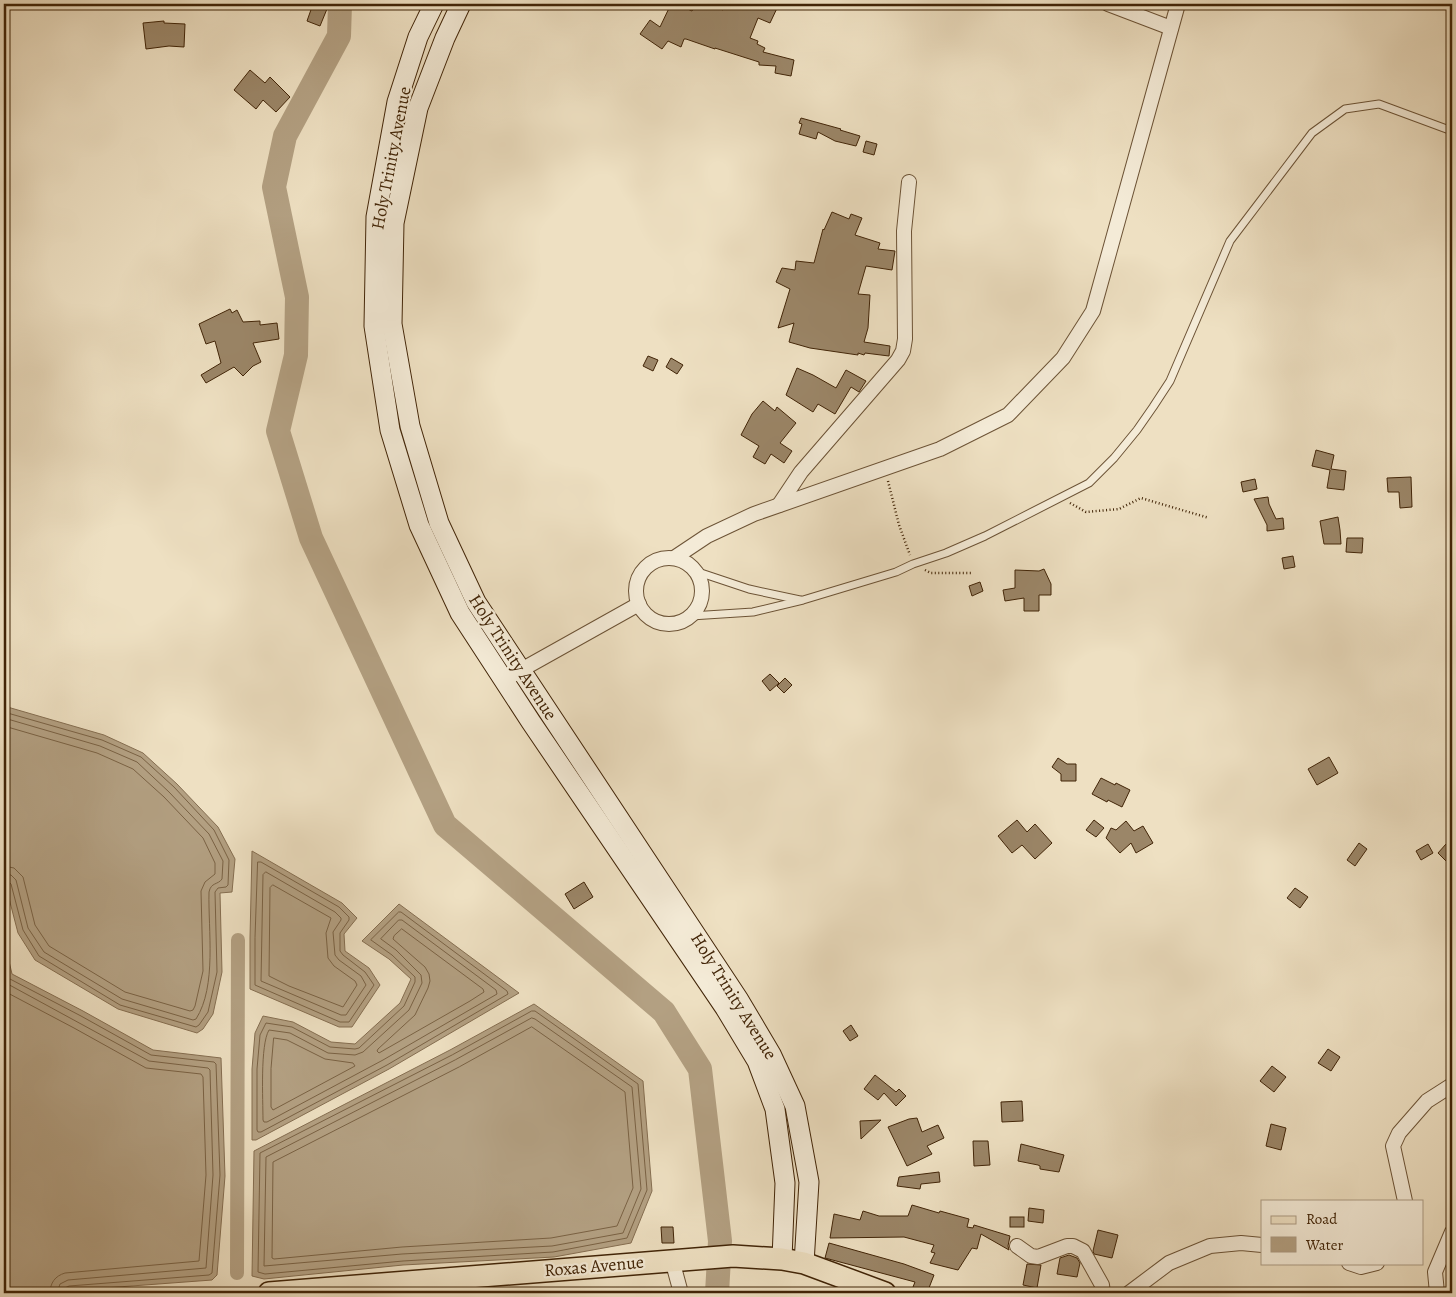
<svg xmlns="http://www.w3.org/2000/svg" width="1456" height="1297" viewBox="0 0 1456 1297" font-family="Alegreya,serif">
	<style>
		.water { fill: #b3a082; stroke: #856e51 }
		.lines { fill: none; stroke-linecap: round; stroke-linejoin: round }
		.shore { stroke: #7a6244; stroke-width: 1 }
		.canal { stroke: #b3a082; stroke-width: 14 }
		.river { stroke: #b3a082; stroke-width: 24 }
		.building { fill: #9b8668; stroke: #412407 }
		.lane-casing { stroke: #6c5336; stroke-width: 9 }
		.street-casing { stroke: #6c5336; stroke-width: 16 }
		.secondary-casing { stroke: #412407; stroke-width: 21 }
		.primary-casing { stroke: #412407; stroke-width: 24 }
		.path { stroke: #412407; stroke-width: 2.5; stroke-dasharray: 1 2.5; stroke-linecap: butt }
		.lane { stroke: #f4ebd7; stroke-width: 7 }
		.street { stroke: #f4ebd7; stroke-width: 14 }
		.secondary { stroke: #f4ebd7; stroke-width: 19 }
		.primary { stroke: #eee0c2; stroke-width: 21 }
		.labels { text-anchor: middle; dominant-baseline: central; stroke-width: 4.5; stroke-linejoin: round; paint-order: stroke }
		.street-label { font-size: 18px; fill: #412407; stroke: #f4ebd7 }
	</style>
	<rect width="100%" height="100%" fill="#eee0c2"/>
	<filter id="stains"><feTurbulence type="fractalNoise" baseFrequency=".004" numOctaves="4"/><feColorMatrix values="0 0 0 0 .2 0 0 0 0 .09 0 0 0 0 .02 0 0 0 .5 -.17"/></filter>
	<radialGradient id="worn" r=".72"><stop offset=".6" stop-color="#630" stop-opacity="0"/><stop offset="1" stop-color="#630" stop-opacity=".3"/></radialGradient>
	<g class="water">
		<polygon points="4,706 104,735 143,753 177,784 218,827 235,859 232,892 220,893 222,972 213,1014 203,1029 197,1033 118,1009 35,960 18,933 4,879"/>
		<polygon points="252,851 342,903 357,918 344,934 345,951 369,968 380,985 352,1027 339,1027 250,989 250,938"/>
		<polygon points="399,904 519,993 389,1069 256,1140 252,1140 252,1069 255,1033 263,1016 293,1022 331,1042 355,1044 400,1003 411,979 389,959 362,941"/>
		<polygon points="4,940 12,974 83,1011 153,1050 221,1058 225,1176 217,1275 212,1280 37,1293 4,1293"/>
		<polygon points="534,1004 643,1081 652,1191 631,1243 554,1257 403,1265 264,1279 252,1276 254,1151 450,1050"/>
	</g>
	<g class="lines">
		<g class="shore">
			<polyline points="4,712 102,740 141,757 174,787 214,830 229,860 228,885 226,887 218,888 215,892 217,972 208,1012 199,1025 196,1027 120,1005 39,956 23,930 11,884 8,881 4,880"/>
			<path d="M 4,718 L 100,746 L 137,762 L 169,792 L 209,834 L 223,861 L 222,879 C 218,885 211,882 209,892 C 208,930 217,986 196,1019 L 193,1020 L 122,999 L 44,952 L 28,928 L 16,880 L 11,875 L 4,874"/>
			<polyline points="4,726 97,753 133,769 164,797 203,838 215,863 215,874 205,882 201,891 203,971 195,1006 193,1010 190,1011 125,992 49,946 35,925 23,877 14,868 4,866"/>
			<polygon points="258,862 261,862 339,907 349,917 349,920 340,933 340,951 343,955 365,972 374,985 349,1022 340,1022 255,985 255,938"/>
			<polygon points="266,872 335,912 341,918 341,920 333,932 335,955 339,960 361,976 366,985 346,1015 341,1015 261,981 263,875"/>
			<polygon points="273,885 331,918 326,933 328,958 334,966 355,981 357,985 343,1007 289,986 269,976 270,888"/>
			<polygon points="399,912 401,912 507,991 508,994 387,1065 261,1132 258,1132 257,1130 257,1069 260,1035 266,1023 292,1027 330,1047 355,1049 359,1048 404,1006 415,982 415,977 392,955 371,940"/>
			<path d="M 399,920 L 402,920 L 496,990 L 497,994 L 383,1060 L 267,1122 L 264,1122 L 263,1120 C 263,1100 260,1045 269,1030 L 290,1033 L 328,1053 L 355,1055 L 363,1052 L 409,1010 L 422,983 L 421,975 L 396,950 L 381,939 Z"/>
			<polygon points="402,929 483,989 484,992 470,1001 379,1053 377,1051 378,1049 415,1015 428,988 430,981 429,974 425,967 393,939 394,936"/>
			<polyline points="4,962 7,976 10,979 81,1016 151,1055 214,1062 216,1064 220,1175 212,1273 209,1275 69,1286 65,1288 64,1293"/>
			<polyline points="4,982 149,1061 208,1068 210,1070 213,1175 206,1268 68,1280 60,1284 57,1293"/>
			<path d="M 4,991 L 74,1028 L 146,1068 L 201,1074 L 203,1077 L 206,1175 L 199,1261 L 65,1273 C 55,1276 50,1283 50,1293"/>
			<polygon points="532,1011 535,1011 638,1084 647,1190 627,1238 553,1252 403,1261 265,1274 258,1272 260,1153 452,1055"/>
			<polygon points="532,1018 535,1019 632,1087 641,1189 623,1233 552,1246 402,1254 264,1266 266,1157 455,1060"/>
			<polygon points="532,1027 625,1092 633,1188 617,1226 551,1238 402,1247 274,1259 272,1258 273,1162 459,1067"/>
			<polygon points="274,1038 287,1040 325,1059 353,1063 355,1066 273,1110 271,1107 271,1069"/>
		</g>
		<polyline class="canal" points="237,1273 238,940"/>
		<polyline class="river" points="340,4 339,36 285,136 274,187 297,297 296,355 278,431 311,538 445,825 664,1012 700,1069 720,1241 717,1293"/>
	</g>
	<g class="building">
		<polygon points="313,4 329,4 320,26 307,21"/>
		<polygon points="671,4 677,4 692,11 696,4 704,4 712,8 714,6 723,10 725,4 779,4 770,23 758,18 750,38 758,41 757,44 765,48 763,52 794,60 791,76 775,73 776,66 759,65 759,62 715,48 715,49 686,39 684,39 681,47 668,41 662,49 640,34 650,20 660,27"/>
		<polygon points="164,21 164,23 185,24 184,47 169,46 146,49 143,23"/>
		<polygon points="250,70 265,83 270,77 290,97 276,112 263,100 256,109 234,90"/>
		<polygon points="801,118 841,129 840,130 860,136 856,146 835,141 818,132 816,139 799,134 802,124 799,123"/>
		<polygon points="866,141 877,144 874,155 863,152"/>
		<polygon points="832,212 849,219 851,214 862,218 855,235 880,243 878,249 895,251 892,270 866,266 858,294 870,295 868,328 864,342 890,346 889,356 865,353 864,355 858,353 858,355 810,348 789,342 794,323 778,328 790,289 776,282 782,268 795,270 796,261 814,263 823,229 824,230"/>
		<polygon points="230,309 232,313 237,310 243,322 260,321 260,325 277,323 279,339 253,343 261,362 253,366 243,376 234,367 206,383 201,375 221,363 215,341 206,344 199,324"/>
		<polygon points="648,356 658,360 653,371 643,366"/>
		<polygon points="671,358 683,365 677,374 666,367"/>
		<polygon points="797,368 813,375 836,388 846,370 866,381 859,392 851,387 835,414 818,404 813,412 786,395"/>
		<polygon points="763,401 775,411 777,407 796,423 780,443 792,451 784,463 771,454 765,464 753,457 759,446 741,435 752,414"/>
		<polygon points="1316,450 1334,455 1331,469 1346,471 1344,490 1327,488 1330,470 1312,466"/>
		<polygon points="1411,477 1412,507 1400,508 1399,492 1388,492 1387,478"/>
		<polygon points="1255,479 1257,489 1243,492 1241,482"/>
		<polygon points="1268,497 1269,504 1276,519 1283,518 1284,529 1267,531 1267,525 1254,499"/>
		<polygon points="1338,517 1340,530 1341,544 1324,544 1320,521"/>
		<polygon points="1347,538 1363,538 1362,553 1346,552"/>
		<polygon points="1293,556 1295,567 1284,569 1282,558"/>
		<polygon points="1044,569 1051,584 1051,595 1039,595 1039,611 1024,611 1024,598 1005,601 1003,590 1015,588 1015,570 1039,571"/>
		<polygon points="980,582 983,591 972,596 969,586"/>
		<polygon points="770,674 779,683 770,691 762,681"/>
		<polygon points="785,678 792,685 784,693 777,686"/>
		<polygon points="1329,757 1338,773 1317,785 1308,769"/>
		<polygon points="1058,758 1067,764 1076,764 1076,781 1061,781 1061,774 1052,767"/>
		<polygon points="1101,778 1115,785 1116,783 1130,790 1122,807 1108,800 1107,802 1092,794"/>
		<polygon points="1017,820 1027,832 1035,824 1052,843 1035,859 1022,845 1012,853 998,836"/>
		<polygon points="1094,820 1104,828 1096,837 1086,830"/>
		<polygon points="1126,821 1134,831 1143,826 1153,843 1136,853 1131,843 1120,853 1106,838 1111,828 1116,830"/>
		<polygon points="1359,843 1367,849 1355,866 1347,860"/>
		<polygon points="1428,844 1433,853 1421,860 1416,851"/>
		<polygon points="1446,844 1452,849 1452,867 1438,853"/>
		<polygon points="584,882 593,897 574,909 565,894"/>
		<polygon points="1295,888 1308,897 1300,908 1287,898"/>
		<polygon points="851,1025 858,1036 850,1041 843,1031"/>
		<polygon points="1328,1049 1340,1057 1331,1071 1318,1063"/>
		<polygon points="1272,1066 1286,1077 1274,1092 1260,1081"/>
		<polygon points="875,1075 896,1092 899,1089 906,1096 896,1106 884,1093 878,1100 864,1089"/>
		<polygon points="1022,1101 1023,1121 1002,1122 1001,1102"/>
		<polygon points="917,1118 922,1132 938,1125 944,1138 927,1146 932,1154 907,1166 888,1127 909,1119"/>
		<polygon points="881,1120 861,1139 860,1121"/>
		<polygon points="1271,1124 1286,1128 1281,1150 1266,1146"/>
		<polygon points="973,1141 988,1141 990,1165 974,1166"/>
		<polygon points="1021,1144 1064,1155 1059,1172 1040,1169 1040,1166 1038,1165 1018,1161"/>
		<polygon points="939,1172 940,1182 921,1184 920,1189 897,1186 899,1177"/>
		<polygon points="912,1205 939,1213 940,1211 969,1219 967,1227 973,1228 974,1225 1010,1236 1008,1246 1009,1250 981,1234 977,1249 972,1248 958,1270 930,1263 935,1253 931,1252 934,1245 904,1237 830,1238 834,1214 860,1220 863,1211 879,1216 908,1216"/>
		<polygon points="1029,1208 1044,1210 1043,1223 1028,1221"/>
		<rect x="1010" y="1217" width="14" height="10"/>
		<polygon points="661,1227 673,1227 674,1243 662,1243"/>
		<polygon points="1098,1230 1118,1235 1112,1258 1094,1254 1093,1251"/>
		<polygon points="829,1243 904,1264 934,1275 927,1293 913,1287 915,1282 825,1258"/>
		<polygon points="1069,1255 1077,1258 1080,1263 1077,1277 1057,1274 1060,1258"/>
		<polygon points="1027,1264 1041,1265 1037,1288 1023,1285"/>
	</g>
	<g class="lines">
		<g class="lane-casing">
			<g id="lane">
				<polyline points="695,571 749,589 800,600"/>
				<polyline points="691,616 753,612 803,600 896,572 913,564 946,553 985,536 1089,483 1114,458 1137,430 1153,407 1170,381 1230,241 1312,133 1345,109 1379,104 1452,131"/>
			</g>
		</g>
		<g class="street-casing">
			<g id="street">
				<polyline points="1108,4 1171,28"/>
				<polyline points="779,505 801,472 898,360 903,351 905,339 904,231 909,182"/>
				<polyline points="674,558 707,536 754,514 940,449 1008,415 1063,358 1093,311 1178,4"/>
				<circle cx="669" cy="591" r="33"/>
				<polyline points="505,680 521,670 639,604"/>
				<polyline points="1405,1201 1393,1146 1399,1133 1427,1101 1452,1085"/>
				<polyline points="1017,1246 1031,1256 1038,1257 1067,1246 1073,1246 1083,1251 1102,1285 1103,1293"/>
				<polyline points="672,1260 681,1293"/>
				<polyline points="1349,1263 1361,1267 1377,1263"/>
				<polyline points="1129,1293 1169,1263 1210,1246 1241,1243 1262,1245"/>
				<polyline points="1437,1293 1435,1272 1452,1232"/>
			</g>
		</g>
		<g class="secondary-casing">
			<g id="secondary">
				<polyline points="434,4 418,37 397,102 376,217 374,326 390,430 419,525 460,613 531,722 725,1008 757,1061 775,1109 785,1183 782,1259"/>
				<polyline points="461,4 445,38 418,108 394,223 392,324 410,426 439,523 476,602 739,1000 771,1054 795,1106 809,1182 804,1263"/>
			</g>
		</g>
		<g class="primary-casing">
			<polyline id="primary" points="269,1293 733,1256 782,1259 804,1263 885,1293"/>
		</g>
		<g class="path">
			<polyline points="888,481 899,525 910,555"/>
			<polyline points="1070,503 1086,512 1119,509 1141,498 1209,518"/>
			<polyline points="925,570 931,573 973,573"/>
		</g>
		<use href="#lane" class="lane"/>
		<use href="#street" class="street"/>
		<use href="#secondary" class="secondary"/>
		<use href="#primary" class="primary"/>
	</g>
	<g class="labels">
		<g class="street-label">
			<text transform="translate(391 158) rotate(-79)">Holy Trinity Avenue</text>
			<text transform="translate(513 657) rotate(57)">Holy Trinity Avenue</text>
			<text transform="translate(734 996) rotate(58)">Holy Trinity Avenue</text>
			<text transform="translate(594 1266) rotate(-5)">Roxas Avenue</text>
		</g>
	</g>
	<rect width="1456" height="1297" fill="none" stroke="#eee0c2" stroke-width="20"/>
	<rect x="5" y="5" width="1446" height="1287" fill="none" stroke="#412407" stroke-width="2.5"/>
	<rect x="10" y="10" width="1436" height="1277" fill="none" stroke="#412407"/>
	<rect x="1261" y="1200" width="162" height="65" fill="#f4ebd7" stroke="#ac9b84"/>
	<rect x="1271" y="1216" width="25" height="8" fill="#eee0c2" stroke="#ac9b84"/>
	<text x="1306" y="1224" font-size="15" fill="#412407">Road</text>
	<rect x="1271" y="1237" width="25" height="15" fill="#b3a082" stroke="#ac9b84"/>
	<text x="1306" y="1250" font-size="15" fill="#412407">Water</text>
	<rect width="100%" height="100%" filter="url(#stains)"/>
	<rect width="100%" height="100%" fill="url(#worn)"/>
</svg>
